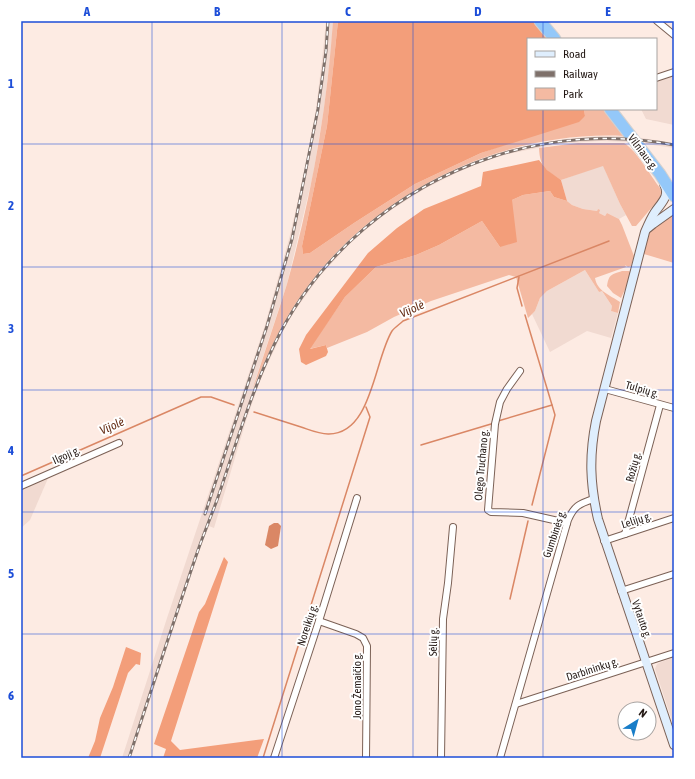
<svg xmlns="http://www.w3.org/2000/svg" width="695" height="779" viewBox="0 0 695 779" font-family="'Asap Condensed',sans-serif">
	<style>
		.built { fill: #f1dad1 }
		.green { fill: #f4baa2 }
		.forest { fill: #f39e7a }
		.water { fill: #da8765 }
		.lines { fill: none; stroke-linecap: round; stroke-linejoin: round }
		.stream { stroke: #da8765; stroke-width: 1.5 }
		.street-casing { stroke: #7b6156; stroke-width: 8 }
		.secondary-casing { stroke: #7b6156; stroke-width: 10 }
		.highway-casing { stroke: #d3d1d0; stroke-width: 13 }
		.street { stroke: #fff; stroke-width: 6 }
		.secondary { stroke: #dfeefd; stroke-width: 8 }
		.highway { stroke: #94c8f9; stroke-width: 11 }
		.rail-casing { stroke: #7e706a; stroke-width: 3 }
		.rail { stroke: #fff; stroke-width: 1.5; stroke-dasharray: 4.5; stroke-linecap: butt }
		.grid { fill: none; stroke: #1d4ed8; stroke-width: 1; stroke-opacity: 0.55 }
		.labels { text-anchor: middle; dominant-baseline: central; stroke-width: 4; stroke-linejoin: round; paint-order: stroke }
		.street-label { font-size: 11px; fill: #241915; stroke: #fff }
		.water-label { font-size: 12px; font-style: italic; fill: #673018; stroke: #fff }
		.neatline { fill: none; stroke: #1d4ed8; stroke-width: 1.5 }
		.grid-label { font-size: 13px; text-anchor: middle; font-weight: bold; fill: #1d4ed8 }
	</style>
	<rect width="100%" height="100%" fill="#fdebe3"/>
	<g class="built">
		<polygon points="326,21 333,21 331,52 324,109 313,175 287,284 255,381 290,311 316,275 349,240 383,211 404,196 423,185 452,171 479,160 507,150 565,139 601,136 624,136 628,142 601,141 567,143 537,148 508,154 481,162 454,174 426,188 386,213 352,241 319,277 294,312 285,327 261,378 246,421 214,528 209,526 202,542 131,758 122,758 167,618 265,325 289,239 304,174 316,109 323,51"/>
		<polygon points="674,75 674,125 646,119 641,109 656,109 656,81"/>
		<polygon points="642,138 674,143 674,148 646,144"/>
		<polygon points="603,165 620,204 626,215 619,219 607,213 605,216 599,213 598,209 597,211 583,209 572,205 567,201 561,180"/>
		<polygon points="585,270 599,292 601,290 612,306 611,311 618,313 611,338 587,331 550,352 532,314 535,311 540,298 547,291"/>
		<polygon points="49,476 30,520 21,528 21,488"/>
		<polygon points="674,657 674,727 655,669 657,664 661,662"/>
	</g>
	<g class="green">
		<path d="M 333,21 L 338,21 L 327,126 L 302,246 L 303,254 L 310,253 L 354,223 L 415,184 L 481,153 L 585,116 L 584,109 L 603,109 L 624,136 C 500,130 373,193 302,294 C 281,323 267,356 253,388 C 264,354 276,319 287,284 C 311,198 327,110 333,21 Z"/>
		<path d="M 578,143 L 624,143 C 636,150 651,176 660,188 L 661,193 L 659,199 L 636,226 L 632,226 L 620,204 L 603,166 L 561,180 C 546,170 540,168 539,148 Z"/>
		<path d="M 550,191 L 554,197 L 567,201 L 572,205 L 583,209 L 597,211 L 598,209 L 600,210 L 599,213 L 605,216 L 607,213 L 619,219 L 622,225 L 634,256 L 631,266 L 628,267 L 625,265 L 626,267 L 595,278 C 597,291 610,295 620,302 L 618,313 L 611,311 L 612,306 L 602,291 L 599,292 L 585,270 L 547,291 L 540,298 L 535,311 L 528,318 L 516,277 L 509,275 L 431,301 L 394,317 L 367,332 L 327,348 L 326,345 L 309,349 L 345,297 L 376,267 L 416,255 L 439,245 L 482,221 L 500,247 L 512,200 L 523,195 Z"/>
		<polygon points="674,214 674,263 644,254 650,230"/>
		<path d="M 622,271 L 629,271 L 631,273 L 628,283 L 621,298 L 613,293 L 607,286 C 609,274 611,275 622,271 Z"/>
	</g>
	<g class="forest">
		<polygon points="338,21 537,21 551,39 528,39 528,109 584,109 585,116 579,122 481,153 415,184 354,223 310,253 303,254 302,246 327,126"/>
		<polygon points="539,160 547,170 561,180 567,201 554,197 550,191 523,195 512,200 517,242 500,247 482,221 439,245 416,255 376,267 345,297 310,349 326,345 328,352 326,356 306,365 301,362 299,349 306,335 368,253 397,228 424,209 481,186 483,172"/>
		<polygon points="224,557 228,562 171,741 180,750 264,739 257,758 163,758 166,749 154,744 199,612 205,604"/>
		<polygon points="126,647 141,653 140,665 136,664 128,673 100,758 88,758 95,741 100,718 113,687"/>
	</g>
	<polygon class="water" points="274,523 278,523 281,526 278,546 271,549 265,545 269,526"/>
	<g class="lines">
		<g class="stream">
			<polyline points="519,277 517,288 522,306"/>
			<polyline points="525,315 555,415 532,505"/>
			<path d="M 254,412 C 270,417 285,422 301,427 C 310,430 319,434 328,434 C 372,435 374,360 392,331 C 395,327 400,324 403,321 L 609,241"/>
			<polyline points="498,421 552,405"/>
			<polyline points="421,445 491,424"/>
			<polyline points="21,476 201,397 211,397 234,405"/>
			<polyline points="510,599 528,521"/>
			<polyline points="263,758 370,417 366,407"/>
		</g>
		<g class="street-casing">
			<g id="street">
				<polyline points="657,21 674,35"/>
				<polyline points="656,78 674,72"/>
				<polyline points="520,371 507,389 500,402 495,424 488,510 491,512 523,513 567,523"/>
				<polyline points="605,389 674,408"/>
				<polyline points="21,486 119,443"/>
				<polyline points="625,534 660,405"/>
				<polyline points="604,541 674,518"/>
				<polyline points="621,591 674,574"/>
				<polyline points="319,621 356,634 363,638 367,646 366,758"/>
				<polyline points="516,704 674,653"/>
				<polyline points="274,758 319,621 357,498"/>
				<polyline points="441,758 443,619 448,583 453,527"/>
				<path d="M 500,758 L 568,520 C 574,506 579,504 593,499"/>
			</g>
		</g>
		<g class="secondary-casing">
			<g id="secondary">
				<path d="M 664,184 C 670,196 662,202 655,212 C 651,218 648,225 645,232 L 596,421 C 589,456 590,484 598,519 L 674,745"/>
				<polyline points="648,228 653,224 674,209"/>
			</g>
		</g>
		<g class="highway-casing">
			<g id="highway">
				<polyline points="540,21 555,39"/>
				<polyline points="610,109 660,174 674,196"/>
			</g>
		</g>
		<use href="#street" class="street"/>
		<use href="#secondary" class="secondary"/>
		<use href="#highway" class="highway"/>
		<g class="rail-casing">
			<g id="rail">
				<polyline points="205,514 267,326 292,239 318,109 326,51 328,21"/>
				<path d="M 129,758 C 151,691 173,623 196,556 C 202,538 210,519 217,500 C 235,448 250,395 274,345 C 317,255 398,188 492,157 C 549,138 614,133 674,145"/>
			</g>
		</g>
		<use href="#rail" class="rail"/>
	</g>
	<path class="grid" d="M 152,21 L 152,758M 282,21 L 282,758M 413,21 L 413,758M 543,21 L 543,39M 543,109 L 543,758M 21,144 L 674,144M 21,267 L 674,267M 21,390 L 674,390M 21,512 L 674,512M 21,634 L 674,634"/>
	<g class="labels">
		<g class="street-label">
			<text transform="translate(643 152) rotate(53)">Vilniaus g.</text>
			<text transform="translate(642 389) rotate(16)">Tulpių g.</text>
			<text transform="translate(66 455) rotate(-24)">Ilgoji g.</text>
			<text transform="translate(481 465) rotate(-85)">Olego Truchano g.</text>
			<text transform="translate(633 467) rotate(-75)">Rožių g.</text>
			<text transform="translate(636 520) rotate(-18)">Lelijų g.</text>
			<text transform="translate(554 534) rotate(-71)">Gumbinės g.</text>
			<text transform="translate(642 619) rotate(71)">Vytauto g.</text>
			<text transform="translate(307 625) rotate(-72)">Noreikių g.</text>
			<text transform="translate(433 642) rotate(-89)">Sėlių g.</text>
			<text transform="translate(592 669) rotate(-18)">Darbininkų g.</text>
			<text transform="translate(357 686) rotate(-90)">Jono Žemaičio g.</text>
		</g>
		<g class="water-label">
			<text transform="translate(412 309) rotate(-24)">Vijolė</text>
			<text transform="translate(112 426) rotate(-24)">Vijolė</text>
		</g>
	</g>
	<rect width="695" height="779" fill="none" stroke="#ffffff" stroke-width="44"/>
	<rect x="527" y="38" width="130" height="72" fill="#ffffff" stroke="#a7a3a1"/>
	<rect x="535" y="51" width="20" height="6" fill="#dfeefd" stroke="#a7a3a1"/>
	<text x="563" y="58" font-size="12" fill="#241915">Road</text>
	<rect x="535" y="71" width="20" height="6" fill="#7e706a" stroke="#a7a3a1"/>
	<text x="563" y="78" font-size="12" fill="#241915">Railway</text>
	<rect x="535" y="88" width="20" height="12" fill="#f4baa2" stroke="#a7a3a1"/>
	<text x="563" y="98" font-size="12" fill="#241915">Park</text>
	<g transform="translate(637 721) rotate(37)"><circle r="19" fill="#ffffff" stroke="#a7a3a1"/>
	<path d="M0-3L7 15L0 10L-7 15Z" fill="#187dc8"/>
	<text y="-6" font-size="11" font-weight="bold" text-anchor="middle" fill="#241915">N</text>
	</g>
	<rect x="22" y="22" width="651" height="735" class="neatline"/>
	<g class="grid-label">
		<text x="87" y="16">A</text>
		<text x="217" y="16">B</text>
		<text x="348" y="16">C</text>
		<text x="478" y="16">D</text>
		<text x="608" y="16">E</text>
		<text x="11" y="88">1</text>
		<text x="11" y="210">2</text>
		<text x="11" y="333">3</text>
		<text x="11" y="455">4</text>
		<text x="11" y="578">5</text>
		<text x="11" y="700">6</text>
	</g>
</svg>
